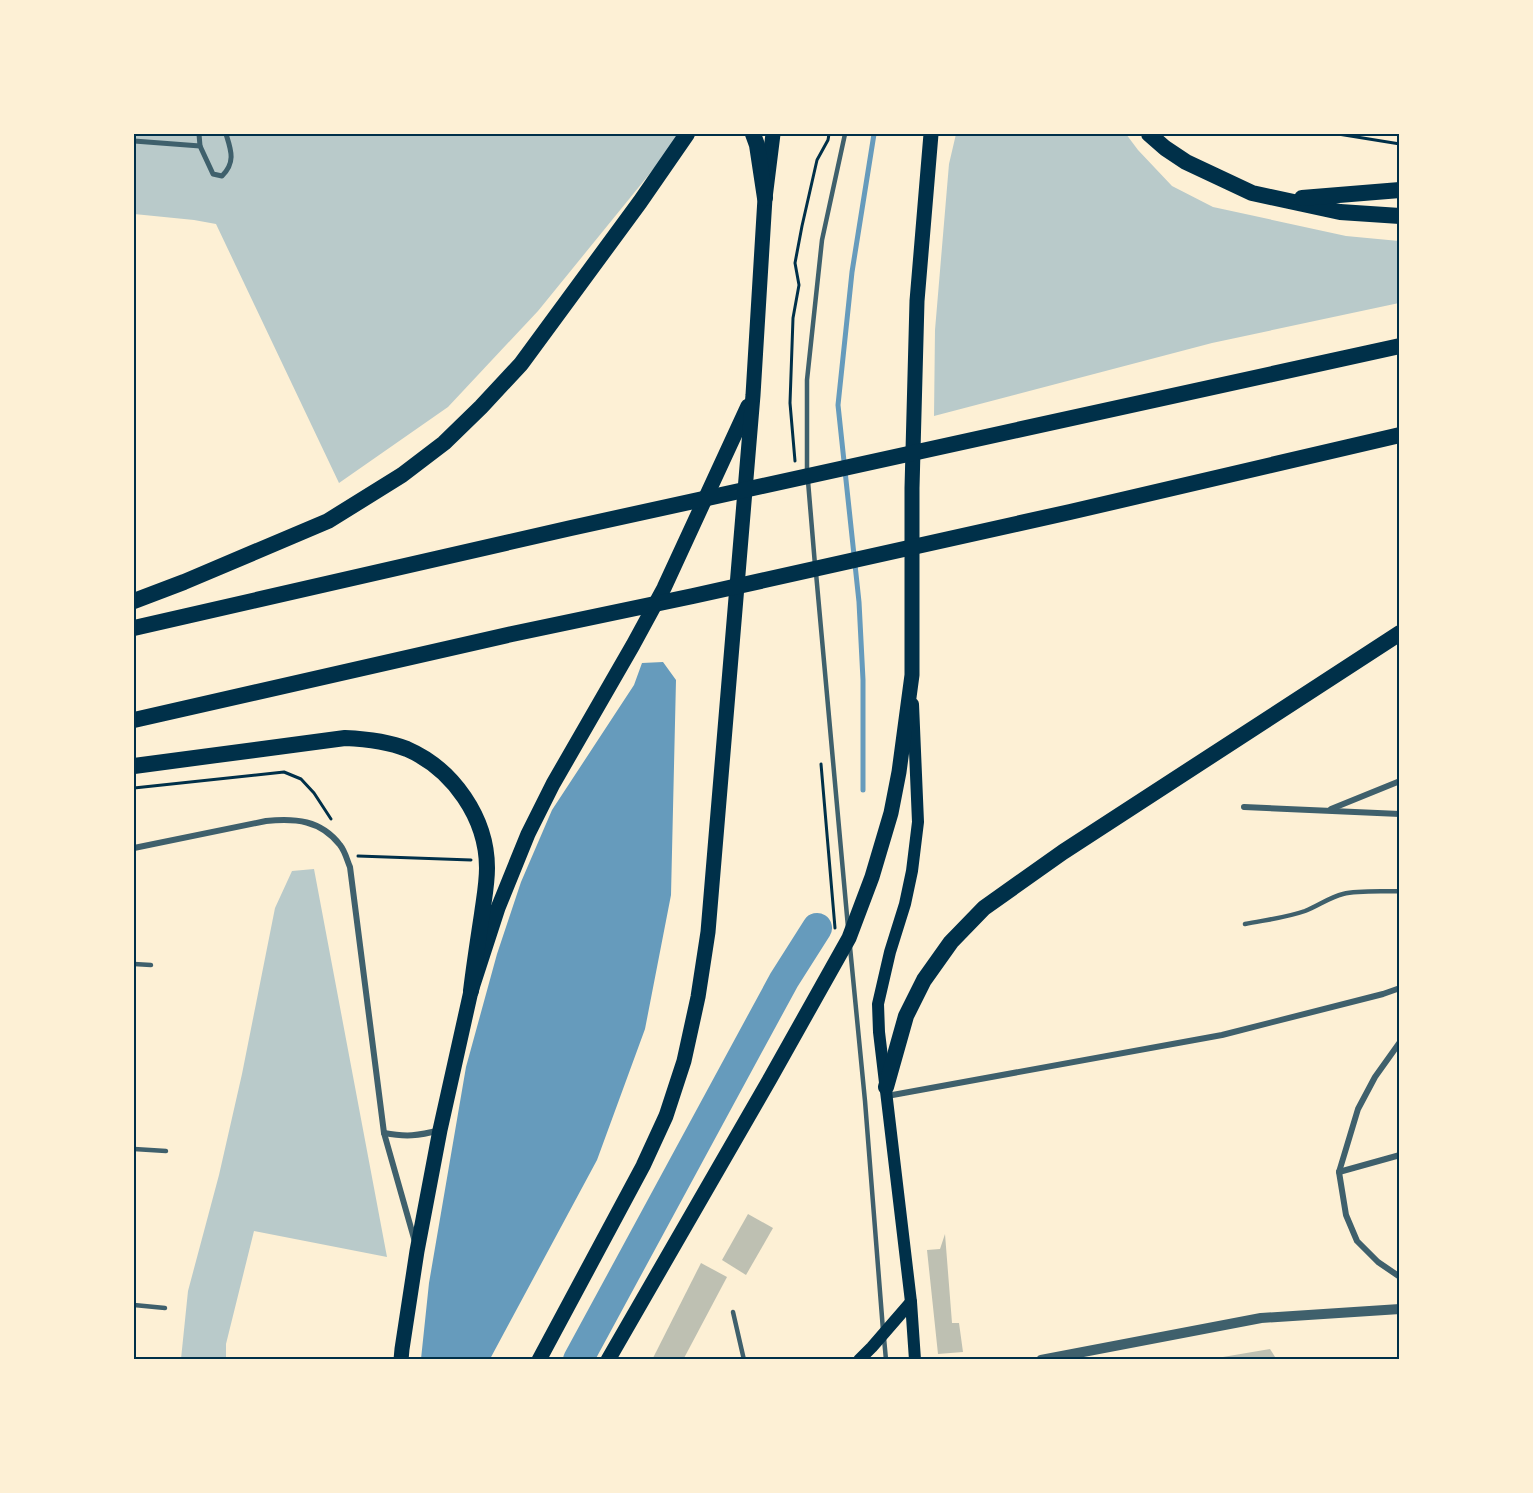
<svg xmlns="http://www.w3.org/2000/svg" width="1533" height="1493" viewBox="0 0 1533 1493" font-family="'Titillium Web',sans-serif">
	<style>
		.green { fill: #b9caca }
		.water { fill: #669bbc }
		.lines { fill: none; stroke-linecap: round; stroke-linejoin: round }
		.stream { stroke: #669bbc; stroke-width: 5 }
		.river { stroke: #669bbc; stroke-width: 30 }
		.building { fill: #bec0b2 }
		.path { stroke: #003049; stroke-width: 3 }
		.service { stroke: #3f606c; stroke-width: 4.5 }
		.pedestrian { stroke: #3f606c; stroke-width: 5 }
		.minor { stroke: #3f606c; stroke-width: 6 }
		.tertiary { stroke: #3f606c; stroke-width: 10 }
		.secondary { stroke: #003049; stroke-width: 12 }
		.trunk { stroke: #003049; stroke-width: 15 }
		.motorway { stroke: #003049; stroke-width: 16 }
		.neatline { fill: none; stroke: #003049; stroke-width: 2 }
	</style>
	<rect width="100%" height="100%" fill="#fdf0d5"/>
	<g class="green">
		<polygon points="134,134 682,134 538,311 448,407 339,483 216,224 194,220 134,214"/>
		<polygon points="956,134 1126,134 1138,150 1172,186 1213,207 1346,236 1399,241 1399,303 1212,343 934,416 935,330 949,164"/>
		<polygon points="314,869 387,1257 254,1231 226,1344 226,1359 181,1359 188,1291 219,1175 242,1074 275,908 292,871"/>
	</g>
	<polygon class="water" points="663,662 676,680 671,895 645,1029 597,1160 490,1359 421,1359 429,1283 466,1067 497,954 521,882 552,810 634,685 642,663"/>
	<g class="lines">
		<polyline class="stream" points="863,790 863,680 859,602 838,405 852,272 874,134"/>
		<polyline class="river" points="578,1360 784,980 817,928"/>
	</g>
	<g class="building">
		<polygon points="748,1214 773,1228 746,1275 722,1260"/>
		<polygon points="945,1234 952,1323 959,1323 963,1352 938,1354 927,1250 940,1249"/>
		<polygon points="701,1263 727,1277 683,1360 652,1360"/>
		<polygon points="1270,1349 1277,1360 1218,1360 1217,1358"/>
	</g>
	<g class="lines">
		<g class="path">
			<polyline points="1338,134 1400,144"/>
			<polyline points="795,461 790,403 793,318 799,285 795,263 802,226 817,160 828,140 829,134"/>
			<polyline points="821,764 835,928"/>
			<polyline points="134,788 284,772 301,779 314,793 331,819"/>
			<polyline points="358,856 471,860"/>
		</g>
		<g class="service">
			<polyline points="807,472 807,380 822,240 845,134"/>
			<polyline points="808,481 815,565"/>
			<polyline points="816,573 848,927"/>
			<path d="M 1245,924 C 1265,920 1285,918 1305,911 C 1318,906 1330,897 1343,894 C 1359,890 1382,892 1400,891"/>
			<polyline points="850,947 865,1101 883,1330"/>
			<polyline points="134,964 151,965"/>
			<polyline points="134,1149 166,1151"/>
			<polyline points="134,1305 165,1308"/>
			<polyline points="733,1312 744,1360"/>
			<polyline points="884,1338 886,1360"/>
		</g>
		<g class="pedestrian">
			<polyline points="199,134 200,146"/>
			<path d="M 134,141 L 200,146 L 213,174 L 222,176 C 236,162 231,150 226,134"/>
		</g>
		<g class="minor">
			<polyline points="1244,807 1400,814"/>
			<polyline points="1331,809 1400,781"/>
			<path d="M 134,848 L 266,821 C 295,818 321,820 340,845 C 345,851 347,860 350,867 L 384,1133 L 415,1242"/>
			<polyline points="1400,1042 1375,1077 1358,1109 1339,1172 1346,1215 1357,1241 1378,1262 1400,1277"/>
			<polyline points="887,1096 1222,1035 1383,994 1400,988"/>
			<path d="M 384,1133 C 406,1137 418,1136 440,1130"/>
			<polyline points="1339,1172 1400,1155"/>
		</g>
		<polyline class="tertiary" points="1041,1360 1261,1318 1400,1309"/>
		<g class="secondary">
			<polyline points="913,704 918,822 912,871 905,904 890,952 878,1004 879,1032 911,1302 915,1360"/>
			<polyline points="859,1360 872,1347 911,1302"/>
		</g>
		<g class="trunk">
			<polyline points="401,1360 402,1349 417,1251 440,1130 471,991 498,908 528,834 553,784 633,645 664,588 748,406"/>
			<polyline points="539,1360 643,1166 666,1116 684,1061 698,997 708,932 753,395 765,198 773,134"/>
			<polyline points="608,1360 771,1077 849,938 872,877 891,813 899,772 912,675 912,488 917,301 931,134"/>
		</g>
		<g class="motorway">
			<polyline points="753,134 757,145 765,198"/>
			<polyline points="1149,134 1165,148 1186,162 1252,193 1340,212 1400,216"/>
			<polyline points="1302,198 1400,190"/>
			<polyline points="134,601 184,582 328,521 402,475 444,443 481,407 521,364 640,202 687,134"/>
			<polyline points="134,628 571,528 1400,346"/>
			<polyline points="134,720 512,634 693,596 1070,512 1400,435"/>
			<path d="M 134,766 L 345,738 C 366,739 387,741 407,749 C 453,769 487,818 487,868 C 487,884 484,899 482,914 C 478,940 474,966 471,991"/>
			<polyline points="886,1087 906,1016 924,980 951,942 984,908 1063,852 1400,633"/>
		</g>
	</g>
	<rect width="1533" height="1493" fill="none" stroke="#fdf0d5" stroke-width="270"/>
	<rect x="135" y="135" width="1263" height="1223" class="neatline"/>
</svg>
